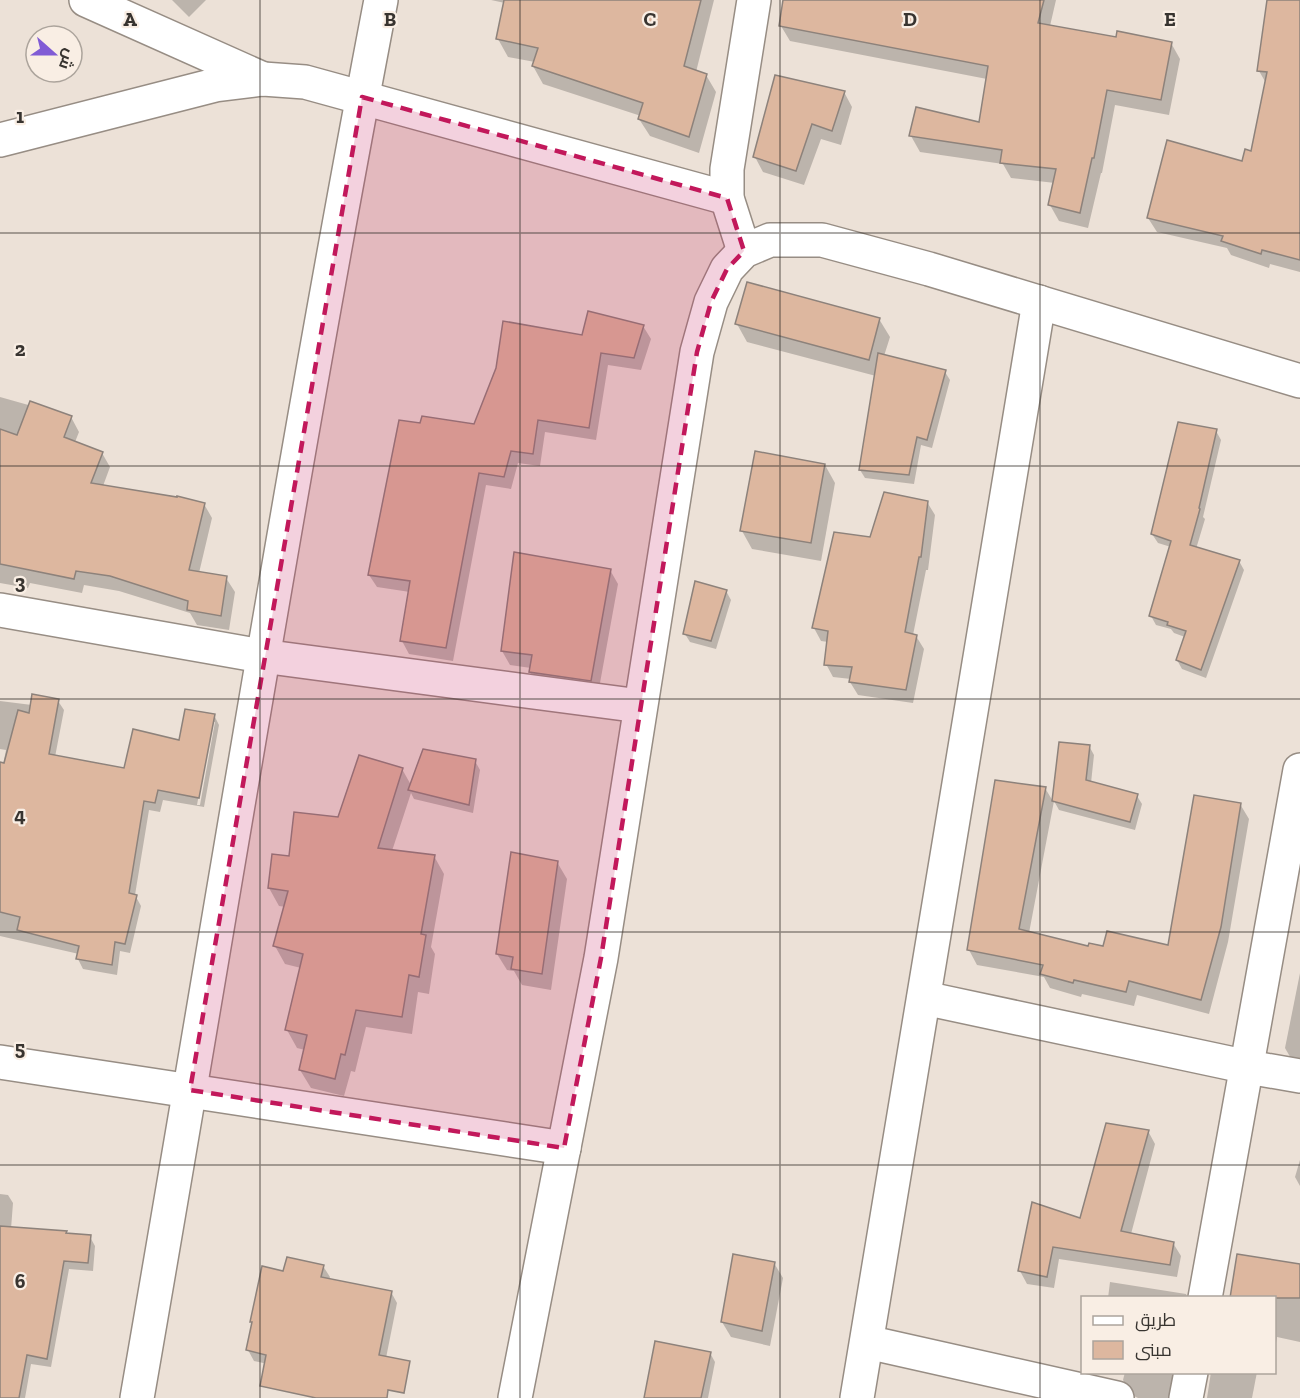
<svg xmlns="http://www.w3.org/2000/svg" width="1300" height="1398" viewBox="0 0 1300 1398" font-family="'Zilla Slab',Cairo,serif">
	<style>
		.shadow { fill: #0003; fill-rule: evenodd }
		.building { fill: #ddb79f; stroke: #8d827b; stroke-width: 1.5 }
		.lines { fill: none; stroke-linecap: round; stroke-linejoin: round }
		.minor-casing { stroke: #978d84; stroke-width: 36 }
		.minor { stroke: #fff; stroke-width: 33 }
		.marked { fill: #c2185b; fill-opacity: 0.2; stroke: #c2185b; stroke-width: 4.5; stroke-dasharray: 12 8; stroke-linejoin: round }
		.grid { fill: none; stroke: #383430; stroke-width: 1.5; stroke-opacity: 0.55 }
		.grid-label { font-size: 20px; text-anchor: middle; font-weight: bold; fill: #383430; stroke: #f9eee4; stroke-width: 4.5; stroke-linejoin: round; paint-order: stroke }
	</style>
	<rect width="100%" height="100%" fill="#ece1d7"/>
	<g class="shadow">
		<polygon points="172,0 206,0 189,17"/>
		<polygon points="491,0 714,0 696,72 706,75 716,92 699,153 650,136 639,119 641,116 543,84 533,66 535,62 508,57 498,39 505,3"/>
		<polygon points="785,0 1056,0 1050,26 1117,39 1171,43 1180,59 1169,115 1115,105 1102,173 1101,173 1088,228 1059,221 1050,205 1055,183 1011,178 1003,164 920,152 911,136 981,124 987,79 790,41 781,26"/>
		<polygon points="1269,0 1300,0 1300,272 1270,264 1269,268 1231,255 1227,248 1157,232 1148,218 1243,163 1252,152 1266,83 1259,71"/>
		<polygon points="844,92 852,107 841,145 821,139 804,185 763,172 755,157"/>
		<polygon points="879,319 890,337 884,356 945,372 950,380 932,448 921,445 914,484 865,478 860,470 876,376 747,342 737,324"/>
		<polygon points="643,326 651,339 641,370 608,365 596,440 545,432 540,466 518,463 511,489 486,485 453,661 409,654 402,641 410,592 377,587 369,575 422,425 475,426 583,336"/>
		<polygon points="0,397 71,417 79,432 75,442 102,453 110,467 103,486 204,504 212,518 199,573 226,578 235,592 229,630 197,625 190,613 119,591 84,585 82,593 30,583 28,588 0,583"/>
		<polygon points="1216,431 1221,440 1203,517 1205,519 1196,549 1239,561 1244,570 1206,678 1182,669 1177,660 1185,637 1174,633 1171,629 1156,625 1151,616 1171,547 1158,543 1152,534"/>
		<polygon points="825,465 835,483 821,561 752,549 742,531"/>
		<polygon points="927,502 935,515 928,570 926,570 913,635 916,636 924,649 913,703 858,695 850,682 851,679 833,677 826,664 828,642 821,641 814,628 871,539"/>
		<polygon points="610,570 618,584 598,694 538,686 530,672 531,668 510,665 502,651"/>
		<polygon points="726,591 731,600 716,649 690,642 685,634"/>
		<path d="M 0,701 L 32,705 L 58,701 L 64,710 L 55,757 L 125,770 L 180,741 L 214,715 L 219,725 L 204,807 L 163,800 L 160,812 L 149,810 L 135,895 L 141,906 L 130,953 L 120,951 L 117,975 L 83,969 L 78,959 L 79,954 L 0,936 L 0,780 L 6,750 L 0,749 ZM 212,722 L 215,722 L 200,805 L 197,805 Z"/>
		<polygon points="1061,744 1089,746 1094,755 1091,783 1137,796 1142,804 1135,830 1059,810 1054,801 1029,933 1089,948 1169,947 1240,804 1249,819 1228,942 1209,1014 1137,995 1134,1006 1082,994 1081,997 1050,988 1044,977 977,965 969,950 1045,788 1054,803"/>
		<polygon points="475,761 480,770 473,813 414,799 411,793 392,851 434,856 444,874 431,947 435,954 429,994 418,992 412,1034 366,1027 355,1072 351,1071 344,1096 311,1088 300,1070 305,1050 297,1048 287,1030 301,968 285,964 275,946 286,907 279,906 269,888 291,858 402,769 411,785"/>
		<polygon points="557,862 567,879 551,990 522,985 514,971 507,970 497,954"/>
		<polygon points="1300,973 1300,1063 1293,1062 1285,1048"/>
		<polygon points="1148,1131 1155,1144 1131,1234 1173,1243 1181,1256 1177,1277 1059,1259 1054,1288 1027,1284 1020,1271 1081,1220"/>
		<polygon points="1300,1160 1300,1186 1295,1177"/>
		<polygon points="0,1194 8,1195 13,1203 11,1229 90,1237 95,1246 93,1271 69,1269 51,1367 31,1364 25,1398 0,1398"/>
		<polygon points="774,1263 783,1278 770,1346 731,1337 722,1322"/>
		<polygon points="323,1266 330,1277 329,1280 391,1292 397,1303 380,1388 254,1361 248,1350 253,1324 251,1321 284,1273"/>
		<polygon points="1300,1266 1300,1342 1277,1337 1276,1343 1274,1342 1274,1298"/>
		<polygon points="1110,1282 1186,1294 1188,1298 1108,1298"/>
		<polygon points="710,1353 715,1362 708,1398 651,1398"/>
		<polygon points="1125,1372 1189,1372 1178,1398 1138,1398 1132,1395 1123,1380"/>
		<polygon points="1211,1372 1257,1372 1252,1398 1207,1398"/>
	</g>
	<g class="building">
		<polygon points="504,0 701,0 684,66 707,74 689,137 638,119 643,103 532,66 538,48 496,39"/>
		<polygon points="783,0 1044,0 1038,23 1116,37 1117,31 1172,42 1161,100 1107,90 1094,158 1092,158 1080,213 1048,205 1056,169 1000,163 1002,150 909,136 916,107 979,122 988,66 779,26"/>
		<polygon points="1267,0 1300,0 1300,260 1262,250 1261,254 1221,241 1223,236 1147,218 1167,140 1242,161 1245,149 1251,151 1267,72 1257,71"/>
		<polygon points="775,75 845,91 832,131 812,124 796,171 753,157"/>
		<polygon points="747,282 880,318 869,360 735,324"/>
		<polygon points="588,311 644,325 634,358 601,353 589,428 538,420 533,454 511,451 504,477 479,473 446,648 400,641 410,581 368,575 399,420 420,423 422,416 474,424 496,368 503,321 582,335"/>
		<polygon points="878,353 946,370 927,440 917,437 909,475 859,470"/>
		<polygon points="30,401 72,416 64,437 103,452 91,483 177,497 177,496 205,503 189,570 227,576 221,616 187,610 188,601 110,576 76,571 74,579 0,564 0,429 17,435"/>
		<polygon points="1178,422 1217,429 1199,508 1200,509 1190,545 1240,560 1201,670 1176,660 1186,631 1167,625 1168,622 1149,616 1171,541 1151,534"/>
		<polygon points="755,451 825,464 811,543 740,531"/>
		<polygon points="884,492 928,501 921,557 919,557 905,632 917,635 906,690 849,682 852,667 824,665 828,631 812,628 834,532 870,537"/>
		<polygon points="514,552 611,569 591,681 529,672 532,655 501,651"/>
		<polygon points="695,581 727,590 711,641 683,634"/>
		<polygon points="32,694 59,699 49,754 124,768 133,729 179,740 185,709 215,714 199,798 158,790 155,803 144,801 129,893 137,895 125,944 115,942 112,965 76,959 79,946 17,930 20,917 0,912 0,762 4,763 18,710 29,713"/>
		<polygon points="1059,742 1090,745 1086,780 1138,794 1130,822 1052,801"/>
		<polygon points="423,749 476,759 469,805 408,790"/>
		<polygon points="359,755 403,768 378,848 435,855 421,934 426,935 419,977 409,975 402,1017 356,1010 345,1055 341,1054 335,1079 299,1070 307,1035 285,1030 303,954 273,946 288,891 268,888 272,854 289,856 294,812 338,817"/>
		<polygon points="995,780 1046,787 1019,929 1088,946 1089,943 1103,946 1107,931 1168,945 1194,795 1241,803 1221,927 1201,1000 1129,981 1126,992 1074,980 1073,983 1040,974 1043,965 967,950"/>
		<polygon points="511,852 558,861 542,974 511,969 513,957 496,954"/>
		<polygon points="1106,1123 1149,1130 1121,1231 1174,1242 1170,1265 1053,1247 1047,1277 1018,1271 1032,1202 1080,1218"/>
		<polygon points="0,1226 67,1231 66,1233 91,1235 88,1263 64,1261 47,1359 27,1355 19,1398 0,1398"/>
		<polygon points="733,1254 775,1262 762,1331 721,1322"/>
		<polygon points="1237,1254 1300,1264 1300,1298 1230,1298"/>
		<polygon points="287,1257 324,1265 321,1277 392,1291 379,1355 410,1361 404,1393 388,1390 387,1398 316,1398 260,1386 266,1355 246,1350 252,1322 250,1322 262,1266 283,1271"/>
		<polygon points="655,1341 711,1352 701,1398 644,1398"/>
	</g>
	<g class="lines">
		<g class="minor-casing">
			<g id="minor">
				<polyline points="86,0 263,79"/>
				<polyline points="0,140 215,85 263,79 305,82 727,198"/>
				<polyline points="744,251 727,198 727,169 754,0"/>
				<polyline points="0,610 262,656 640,706"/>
				<polyline points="924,998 1248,1067 1300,1076"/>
				<polyline points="0,1062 564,1148"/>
				<polyline points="1205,1298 1300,770"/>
				<polyline points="867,1342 1117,1398"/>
				<path d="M 137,1398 C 218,932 292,465 381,0"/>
				<polyline points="515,1398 601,958 697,352 711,302 727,269 744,251 770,240 822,240 929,269 1300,381"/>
				<polyline points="857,1398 1039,302"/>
				<polyline points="1186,1398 1191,1372"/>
			</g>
		</g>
		<use href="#minor" class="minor"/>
	</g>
	<path class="marked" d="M 362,97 L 727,198 L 744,251 L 727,269 L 711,302 L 697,352 L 601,958 L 564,1148 L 190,1090 Z"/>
	<path class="grid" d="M 260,0 L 260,1398M 520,0 L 520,1398M 780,0 L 780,1398M 1040,0 L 1040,1398M 0,233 L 1300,233M 0,466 L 1300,466M 0,699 L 1300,699M 0,932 L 1300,932M 0,1165 L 1300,1165"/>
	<g class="grid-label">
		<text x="130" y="26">A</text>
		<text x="390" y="26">B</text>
		<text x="650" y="26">C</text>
		<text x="910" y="26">D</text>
		<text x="1170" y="26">E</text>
		<text x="20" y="123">1</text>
		<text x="20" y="356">2</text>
		<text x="20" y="589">3</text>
		<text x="20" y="822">4</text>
		<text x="20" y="1055">5</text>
		<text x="20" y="1288">6</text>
	</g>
	<rect x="1081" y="1296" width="195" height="78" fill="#f9eee4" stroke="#aca49c" stroke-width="1.5"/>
	<rect x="1093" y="1316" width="30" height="9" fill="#ffffff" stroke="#aca49c" stroke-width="1.5"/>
	<text x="1135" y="1326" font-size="18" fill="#383430">طريق</text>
	<rect x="1093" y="1341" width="30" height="18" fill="#ddb79f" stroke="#aca49c" stroke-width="1.5"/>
	<text x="1135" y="1356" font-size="18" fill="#383430">مبنى</text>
	<g transform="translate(54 54) rotate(111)"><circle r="28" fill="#f9eee4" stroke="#aca49c" stroke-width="1.5"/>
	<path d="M0-4.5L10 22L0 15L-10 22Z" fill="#805bd5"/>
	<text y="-9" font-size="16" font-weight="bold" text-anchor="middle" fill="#383430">ش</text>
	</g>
</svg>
